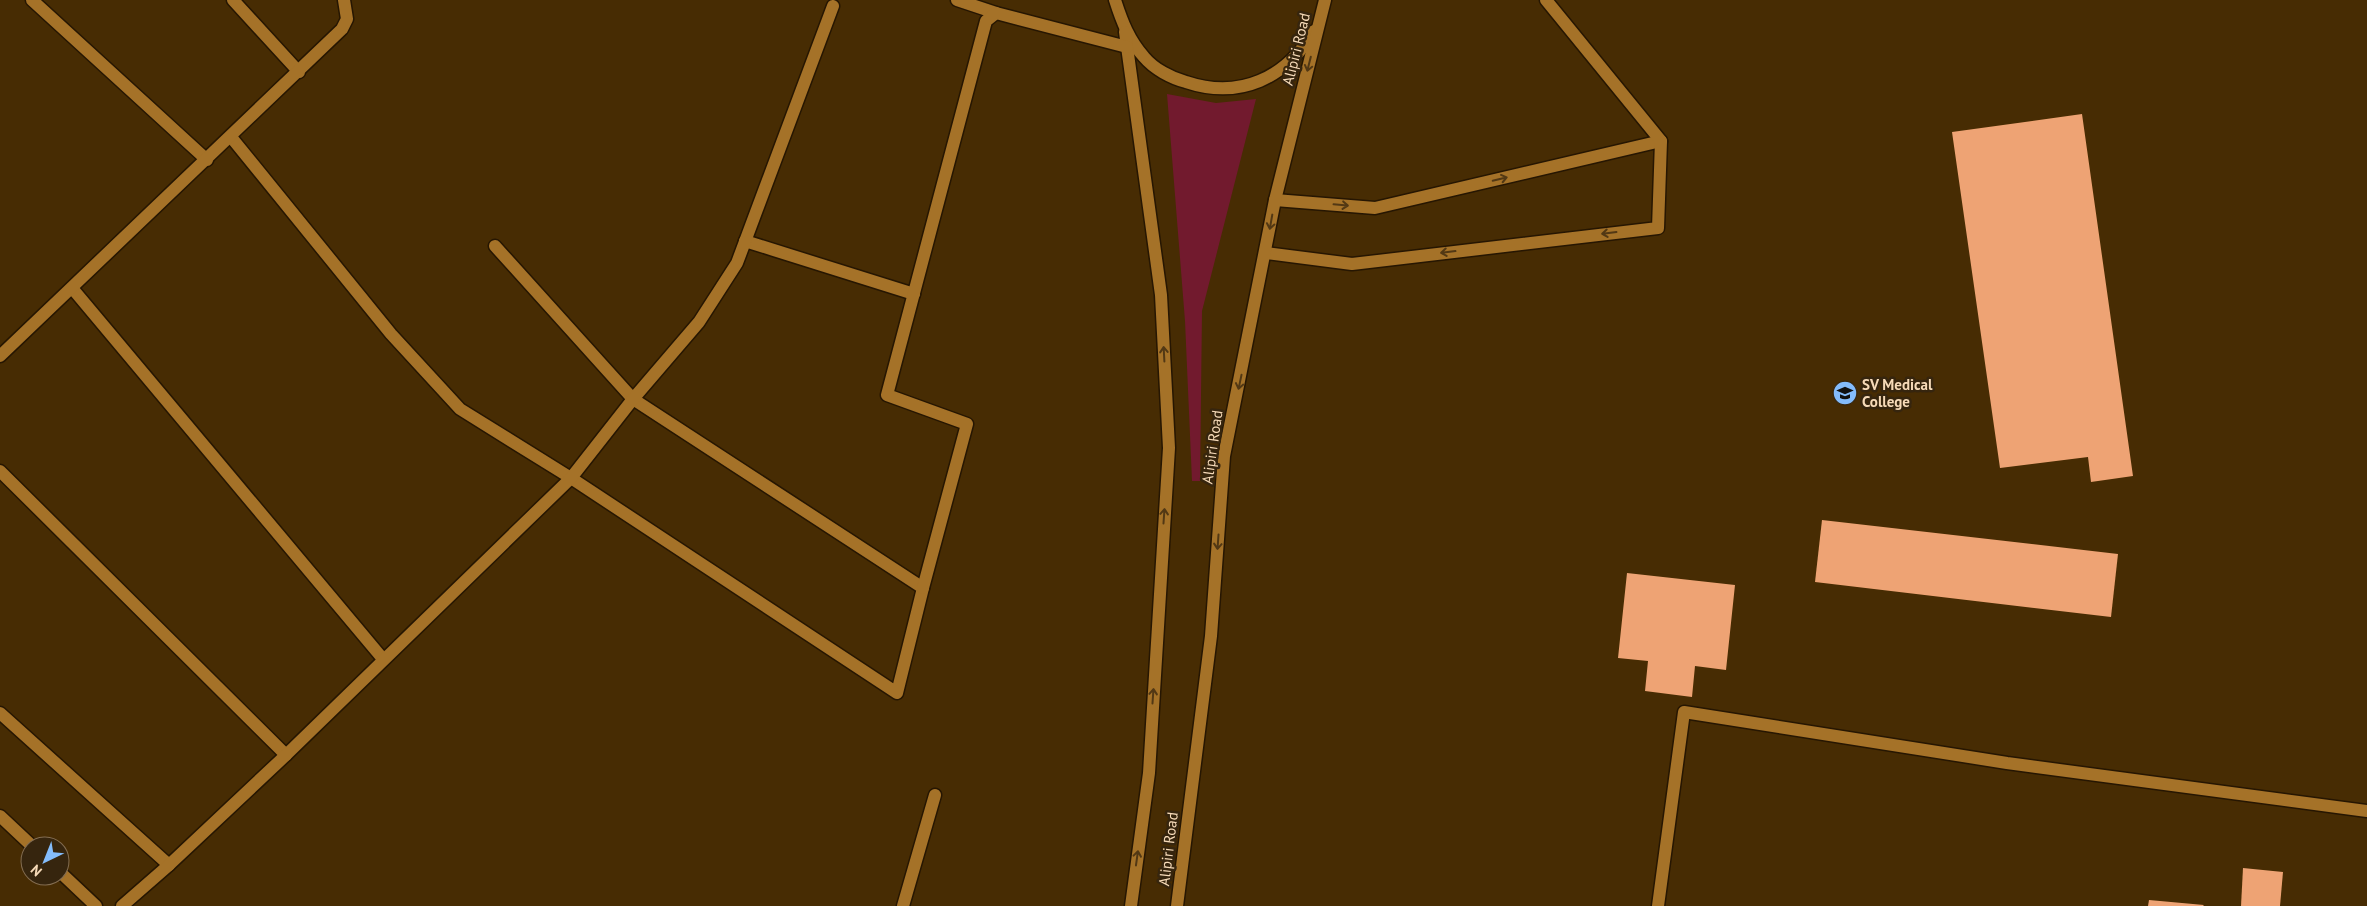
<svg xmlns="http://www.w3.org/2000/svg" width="2367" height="906" viewBox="0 0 2367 906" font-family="'PT Sans',sans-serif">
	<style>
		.green { fill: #721a2e }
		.building { fill: #eea374 }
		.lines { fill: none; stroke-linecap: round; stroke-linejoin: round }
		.minor-casing { stroke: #261602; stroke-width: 15 }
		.minor { stroke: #a57228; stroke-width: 12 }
		.oneway { stroke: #523814 }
		.labels { text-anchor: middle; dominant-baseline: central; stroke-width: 5; stroke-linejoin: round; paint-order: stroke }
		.street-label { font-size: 15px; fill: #f6dab8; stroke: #36250e }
		.poi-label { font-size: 15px; font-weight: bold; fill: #f6dab8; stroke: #36250e; text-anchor: start }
	</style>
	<rect width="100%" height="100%" fill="#472c03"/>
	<polygon class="green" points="1167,94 1216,103 1256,99 1202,311 1200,481 1192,481 1185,321"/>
	<g class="building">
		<polygon points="2082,114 2133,476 2091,482 2088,457 2000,468 1952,132"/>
		<polygon points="1822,520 2118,554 2111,617 1815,582"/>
		<polygon points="1627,573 1735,585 1726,670 1695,666 1692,697 1645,691 1648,661 1618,658"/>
		<polygon points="2243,868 2283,872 2280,906 2241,906"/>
		<polygon points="2149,900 2204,905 2203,906 2148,906"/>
	</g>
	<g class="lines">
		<g class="minor-casing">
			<g id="minor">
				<polyline points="32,0 207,160"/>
				<polyline points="233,0 299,72"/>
				<polyline points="957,0 996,13"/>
				<path d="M 1115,0 C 1122,22 1129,40 1144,57 C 1154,69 1171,78 1186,82 C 1240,100 1286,78 1314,31"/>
				<polyline points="1125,32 1161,295 1169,448 1149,773 1131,906"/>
				<polyline points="231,137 391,334 460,409 571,478 897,693 923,588 633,399 495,246"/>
				<polyline points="1275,200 1375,208 1661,141"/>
				<polyline points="745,241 914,294"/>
				<polyline points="1266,253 1352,264 1658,228 1661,141 1546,0"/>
				<polyline points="72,288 383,659"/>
				<polyline points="0,356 342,29 347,19 344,0"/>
				<polyline points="0,471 286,755"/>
				<polyline points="923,588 967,424 887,395 986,21 996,13 1127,47"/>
				<polyline points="0,713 169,865"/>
				<polyline points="0,816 32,846"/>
				<polyline points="60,872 96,906"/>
				<polyline points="122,906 169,865 286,755 571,478 633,399 699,322 737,263 833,6"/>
				<polyline points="903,906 935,795"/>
				<polyline points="1177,906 1211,636 1224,456 1275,200 1325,0"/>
				<polyline points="1658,906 1684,712 2007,763 2367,811"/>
			</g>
		</g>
		<use href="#minor" class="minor"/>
	</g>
	<defs><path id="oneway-shaft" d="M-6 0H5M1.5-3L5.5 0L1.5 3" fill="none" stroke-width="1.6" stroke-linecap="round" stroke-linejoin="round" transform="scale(1.25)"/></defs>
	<g class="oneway">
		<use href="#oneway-shaft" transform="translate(1309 64) rotate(104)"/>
		<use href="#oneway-shaft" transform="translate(1500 179) rotate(-13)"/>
		<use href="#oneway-shaft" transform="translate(1341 205) rotate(5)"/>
		<use href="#oneway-shaft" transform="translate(1271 222) rotate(100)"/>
		<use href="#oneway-shaft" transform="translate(1609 233) rotate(173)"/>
		<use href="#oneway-shaft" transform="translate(1448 252) rotate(173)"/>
		<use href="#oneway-shaft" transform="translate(1164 354) rotate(-93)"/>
		<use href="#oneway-shaft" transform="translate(1240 382) rotate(102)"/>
		<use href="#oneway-shaft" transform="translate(1164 516) rotate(-86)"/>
		<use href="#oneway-shaft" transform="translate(1218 542) rotate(94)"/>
		<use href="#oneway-shaft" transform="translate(1153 696) rotate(-86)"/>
		<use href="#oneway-shaft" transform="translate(1137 858) rotate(-82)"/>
	</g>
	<defs>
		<g id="university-disc" transform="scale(1.25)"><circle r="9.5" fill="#84bcfb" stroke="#36250e"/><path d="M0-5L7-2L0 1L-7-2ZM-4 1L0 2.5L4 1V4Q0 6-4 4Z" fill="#111"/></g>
	</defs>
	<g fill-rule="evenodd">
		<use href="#university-disc" x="1845" y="393"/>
	</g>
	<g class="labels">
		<g class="street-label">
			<text transform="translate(1296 49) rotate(-76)">Alipiri Road</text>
			<text transform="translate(1212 447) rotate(-82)">Alipiri Road</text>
			<text transform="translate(1168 849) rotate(-83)">Alipiri Road</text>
		</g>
		<g class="poi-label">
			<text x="1862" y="384">SV Medical<tspan x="1862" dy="17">College</tspan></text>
		</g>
	</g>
	<g transform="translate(45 861) rotate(223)"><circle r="24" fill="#36250e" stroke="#836d52"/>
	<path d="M0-4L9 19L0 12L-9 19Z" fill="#84bcfb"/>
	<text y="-8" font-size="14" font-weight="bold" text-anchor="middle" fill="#f6dab8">N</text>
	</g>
</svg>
